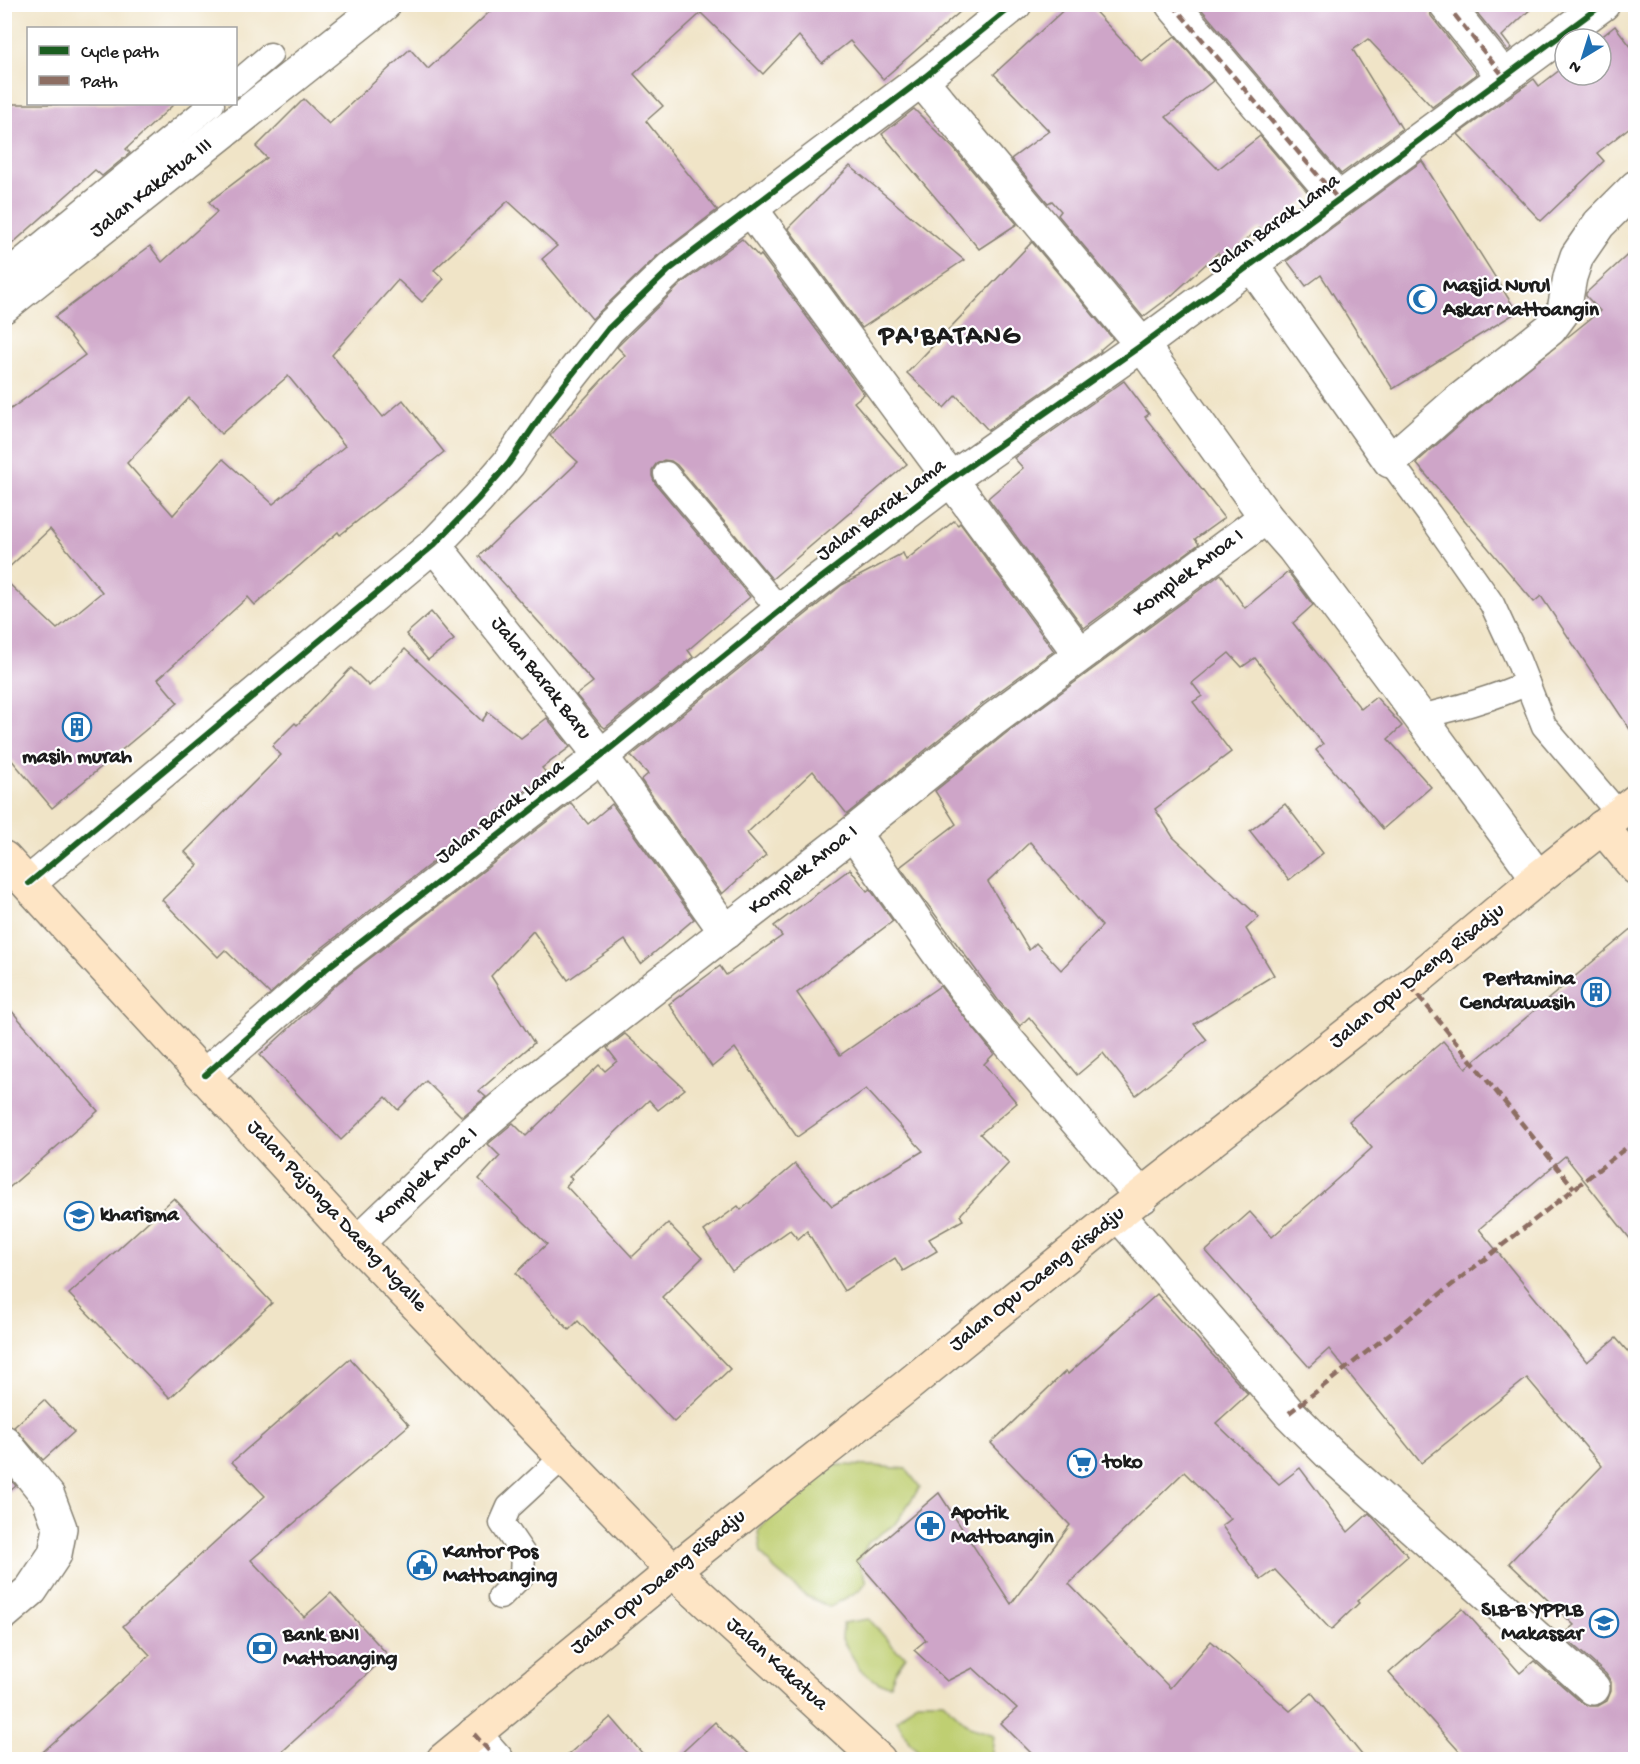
<svg xmlns="http://www.w3.org/2000/svg" width="1640" height="1764" viewBox="0 0 1640 1764" font-family="'Gochi Hand',sans-serif">
	<style>
		.green { fill: #bfcf72; stroke: #6e7647; stroke-width: 1.5 }
		.building { fill: #cea5c8; fill-rule: evenodd }
		.lines { fill: none; stroke-linecap: round; stroke-linejoin: round }
		.lane-casing { stroke: #868072; stroke-width: 27 }
		.street-casing { stroke: #868072; stroke-width: 36 }
		.secondary-casing { stroke: #868072; stroke-width: 36 }
		.lane { stroke: #fff; stroke-width: 24 }
		.street { stroke: #fff; stroke-width: 33 }
		.secondary { stroke: #fee5c5; stroke-width: 33 }
		.quiet { stroke: #8d6e63; stroke-width: 4.5; stroke-dasharray: 9 4.5; stroke-linecap: butt }
		.cycleway-casing { stroke: #fff; stroke-width: 10 }
		.cycleway { stroke: #1b5e20; stroke-width: 6 }
		.labels { text-anchor: middle; dominant-baseline: central; stroke-width: 4.5; stroke-linejoin: round; paint-order: stroke }
		.street-label { font-size: 21px; fill: #1c1c1c; stroke: #fff }
		.poi-label { font-size: 21px; font-weight: bold; fill: #1c1c1c; stroke: #fff; text-anchor: start }
		.district-label { font-size: 27px; font-weight: bold; letter-spacing: 1.5px; fill: #1c1c1c; stroke: #fff }
	</style>
	<rect width="100%" height="100%" fill="#fff"/>
	<filter id="ink" filterUnits="userSpaceOnUse"><feTurbulence type="fractalNoise" baseFrequency=".0167" numOctaves="2"/><feDisplacementMap in="SourceGraphic" scale="12" xChannelSelector="R" yChannelSelector="G"/><feConvolveMatrix kernelMatrix="1 2 1 2 8 2 1 2 1" color-interpolation-filters="sRGB"/></filter>
	<filter id="wash" filterUnits="userSpaceOnUse"><feTurbulence type="fractalNoise" baseFrequency=".008" numOctaves="4" result="noise"/><feDisplacementMap in="SourceGraphic" scale="24" xChannelSelector="R" yChannelSelector="G"/><feGaussianBlur stdDeviation="1.35" result="paint"/><feColorMatrix in="noise" values="0 0 0 0 0 0 0 0 0 0 0 0 0 0 0 0 0 1.4 0 .05"/><feComposite in="paint" operator="in"/></filter>
	<g filter="url(#wash)">
		<rect width="100%" height="100%" fill="#f0e4c7"/>
		<g class="green">
			<path d="M 839,1465 L 875,1466 L 906,1469 L 920,1487 L 895,1524 L 868,1543 L 858,1562 L 867,1581 L 860,1590 L 830,1607 L 806,1596 L 775,1570 L 761,1553 L 758,1532 L 778,1505 L 795,1498 C 798,1470 815,1471 839,1465 Z"/>
			<polygon points="869,1619 897,1651 906,1656 895,1672 890,1685 879,1683 860,1670 842,1639 843,1623"/>
			<polygon points="917,1701 943,1701 970,1727 994,1735 991,1759 926,1759 909,1742 897,1720"/>
		</g>
		<g id="blocks">
			<g class="building">
				<path d="M 498,4 L 969,4 L 883,79 L 850,41 L 822,63 L 799,36 L 763,74 L 701,13 L 634,74 L 663,106 L 646,121 L 717,210 L 657,256 L 592,319 L 542,259 L 557,246 L 508,201 L 434,270 L 444,279 L 422,302 L 398,280 L 332,355 L 383,417 L 403,400 L 444,452 L 340,535 L 338,532 L 255,605 L 248,597 L 158,679 L 178,703 L 52,808 L 4,751 L 4,579 L 57,629 L 102,592 L 50,529 L 4,572 L 4,414 L 85,355 L 55,317 L 150,246 L 162,262 L 217,212 L 209,202 L 267,158 L 256,147 L 304,99 L 329,124 L 410,49 L 428,69 ZM 288,376 L 345,446 L 273,504 L 223,459 L 173,515 L 127,463 L 189,398 L 221,434 Z"/>
				<polygon points="1070,4 1088,4 1142,62 1175,36 1213,81 1166,117 1218,169 1260,136 1311,196 1263,232 1260,228 1223,259 1218,253 1171,296 1143,317 1058,215 1061,211 1052,201 1048,203 1011,159 1049,131 994,74"/>
				<polygon points="1197,4 1428,4 1431,16 1477,74 1432,107 1368,39 1353,50 1402,129 1341,174"/>
				<polygon points="1470,4 1536,4 1502,36 1511,48 1508,51"/>
				<polygon points="1615,26 1635,52 1635,123 1597,153 1604,161 1541,221 1458,134 1534,79 1539,86 1565,66 1565,75 1601,75 1601,39 1599,39"/>
				<polygon points="4,104 174,104 126,149 130,153 102,176 95,170 4,251"/>
				<polygon points="914,109 955,150 1017,224 979,249 882,134"/>
				<polygon points="1422,161 1517,312 1393,389 1321,275 1306,286 1287,261"/>
				<polygon points="850,166 964,260 862,328 788,228"/>
				<polygon points="742,239 759,257 761,255 864,394 854,402 907,464 772,579 677,465 671,461 664,460 656,464 652,470 652,476 655,483 750,597 688,650 693,657 605,728 600,724 576,695 593,682 479,556 578,462 550,436 625,355 617,347 622,342 682,283"/>
				<polygon points="1032,242 1113,339 1100,350 1101,351 988,430 956,395 944,408 907,373"/>
				<polygon points="1635,248 1635,737 1541,596 1534,602 1416,463 1468,417 1600,311 1586,296 1586,293"/>
				<polygon points="1124,381 1149,414 1145,417 1224,518 1195,539 1199,544 1084,628 988,498 1023,468 1014,458"/>
				<polygon points="954,521 958,525 960,523 1054,651 982,704 847,814 813,771 747,833 766,855 722,894 641,780 648,774 631,756 842,585 903,553 906,560"/>
				<path d="M 1288,572 L 1313,605 L 1293,623 L 1361,709 L 1376,697 L 1402,726 L 1388,739 L 1431,787 L 1383,829 L 1316,750 L 1323,744 L 1255,658 L 1242,667 L 1229,653 L 1192,683 L 1202,696 L 1193,702 L 1231,752 L 1155,809 L 1173,837 L 1259,917 L 1246,929 L 1274,975 L 1194,1024 L 1207,1040 L 1136,1095 L 1103,1053 L 1077,1075 L 1029,1017 L 1020,1026 L 998,1000 L 900,867 L 956,824 L 935,791 L 1005,734 L 1221,574 L 1245,608 ZM 1030,842 L 1102,926 L 1061,970 L 1036,943 L 1029,950 L 988,882 Z"/>
				<polygon points="431,612 454,640 428,660 406,634"/>
				<polygon points="405,649 482,721 488,712 521,738 547,718 570,747 542,768 547,774 314,954 270,994 225,950 218,957 162,900 198,865 185,852 281,755 272,746 295,723 297,725 351,668 369,686"/>
				<polygon points="571,803 588,824 612,804 694,919 641,964 625,940 568,980 533,931 491,976 534,1043 479,1091 486,1097 462,1117 426,1081 398,1110 386,1097 341,1140 260,1055 338,983"/>
				<polygon points="1285,804 1323,853 1289,880 1250,831"/>
				<polygon points="850,869 867,891 870,889 893,921 797,993 840,1055 940,986 994,1054 984,1064 1017,1103 980,1134 1009,1163 960,1215 963,1220 929,1239 937,1251 903,1271 895,1258 844,1291 807,1231 798,1239 790,1230 732,1271 704,1231 738,1206 741,1210 795,1164 832,1206 923,1151 866,1089 797,1137 735,1048 712,1067 669,1004 720,966 726,975 782,936 774,926"/>
				<polygon points="1635,926 1635,1245 1565,1156 1479,1229 1587,1362 1616,1338 1635,1360 1635,1760 1467,1760 1389,1673 1462,1608 1520,1673 1534,1661 1581,1702 1589,1706 1598,1706 1607,1701 1611,1691 1611,1682 1606,1674 1562,1635 1574,1625 1509,1563 1602,1466 1527,1378 1421,1463 1329,1349 1309,1367 1206,1251 1250,1212 1272,1237 1372,1148 1349,1121 1443,1041 1466,1068"/>
				<polygon points="4,1002 98,1111 4,1192"/>
				<polygon points="625,1034 685,1089 658,1110 649,1100 569,1177 572,1179 566,1186 632,1257 668,1223 702,1258 662,1297 730,1369 674,1422 578,1321 569,1330 516,1273 547,1244 479,1179 500,1156 488,1144 513,1123 526,1136 599,1065 605,1071 617,1061 607,1048"/>
				<polygon points="174,1198 272,1303 170,1398 69,1294"/>
				<polygon points="1157,1294 1248,1394 1216,1423 1279,1484 1300,1468 1348,1532 1369,1513 1408,1556 1357,1601 1359,1603 1331,1630 1275,1570 1261,1580 1222,1526 1231,1519 1184,1472 1069,1584 1170,1688 1211,1641 1290,1711 1312,1693 1366,1760 1038,1760 1001,1723 1017,1708 973,1668 947,1681 914,1650 926,1640 858,1562 939,1493 1011,1604 1070,1525 991,1443 1066,1371 1068,1374"/>
				<polygon points="350,1359 409,1425 251,1560 304,1617 331,1593 388,1655 273,1760 34,1760 150,1655 123,1626 265,1496 232,1462"/>
				<polygon points="44,1400 74,1432 43,1460 14,1427"/>
				<polygon points="4,1472 16,1486 4,1496"/>
				<polygon points="611,1717 648,1760 562,1760"/>
				<polygon points="715,1722 725,1733 756,1760 674,1760"/>
			</g>
		</g>
	</g>
	<g filter="url(#ink)">
		<use href="#blocks" fill-opacity="0" stroke="#868072" stroke-width="1.5"/>
		<g class="lines">
			<g class="lane-casing">
				<g id="lane">
					<polyline points="236,84 270,55"/>
					<polyline points="4,275 212,104"/>
					<polyline points="1390,461 1429,514 1492,604 1518,660 1544,726 1619,814"/>
					<polyline points="666,474 780,610"/>
					<path d="M 1420,717 C 1456,708 1493,699 1527,683"/>
					<polyline points="500,1597 522,1575 523,1554 502,1523 509,1507 563,1457"/>
				</g>
			</g>
			<g class="street-casing">
				<g id="street">
					<polyline points="1172,4 1338,199"/>
					<polyline points="1446,4 1504,77"/>
					<polyline points="921,80 1142,345 1266,517 1294,549 1420,717 1538,878"/>
					<polyline points="750,208 1080,654"/>
					<polyline points="1251,264 1390,461 1456,403 1550,329 1564,310 1570,277 1577,256 1599,224 1636,187"/>
					<polyline points="4,306 384,4"/>
					<polyline points="434,545 601,756 726,932"/>
					<polyline points="853,833 944,961 983,1012 1142,1197"/>
					<polyline points="29,883 434,545 478,499 509,463 549,404 608,329 670,269 921,80 1015,4"/>
					<polyline points="205,1075 326,969 601,756 808,588 951,479 1142,345 1603,4"/>
					<polyline points="1118,1214 1289,1413 1329,1453 1593,1688"/>
					<polyline points="357,1243 472,1133 526,1087 853,833 994,719 1266,517"/>
					<polyline points="4,1442 48,1496 60,1528 55,1554 31,1590 4,1613"/>
					<polyline points="474,1734 497,1760"/>
				</g>
			</g>
			<g class="secondary-casing">
				<g id="secondary">
					<polyline points="1602,827 1636,868"/>
					<polyline points="4,858 357,1243 673,1571 879,1760"/>
					<polyline points="443,1760 673,1571 907,1386 1118,1214 1410,985 1538,878 1636,801"/>
				</g>
			</g>
			<use href="#lane" class="lane"/>
			<use href="#street" class="street"/>
			<use href="#secondary" class="secondary"/>
			<g class="quiet">
				<polyline points="1172,4 1338,199"/>
				<polyline points="1446,4 1504,77"/>
				<polyline points="1410,985 1574,1188"/>
				<polyline points="1289,1413 1636,1140"/>
				<polyline points="474,1734 497,1760"/>
			</g>
			<g class="cycleway-casing">
				<g id="cycleway">
					<polyline points="29,883 434,545 478,499 509,463 549,404 608,329 670,269 921,80 1015,4"/>
					<polyline points="205,1075 326,969 601,756 808,588 951,479 1142,345 1603,4"/>
				</g>
			</g>
			<use href="#cycleway" class="cycleway"/>
		</g>
	</g>
	<defs>
		<g id="mosque-ring" transform="scale(1.5)"><circle r="9.5" fill="#fff" stroke="#1f6fb2" stroke-width="1.5"/><path d="M3.5-4.9A6 6 0 1 0 3.5 4.9A5 5 0 1 1 3.5-4.9Z" fill="#1f6fb2"/></g>
		<g id="building-ring" transform="scale(1.5)"><circle r="9.5" fill="#fff" stroke="#1f6fb2" stroke-width="1.5"/><path d="M-4-6H4V6H1V3H-1V6H-4ZM-2.5-4.3h1.7v1.8h-1.7ZM.8-4.3h1.7v1.8H.8ZM-2.5-1h1.7V.8h-1.7ZM.8-1h1.7V.8H.8Z" fill="#1f6fb2"/></g>
		<g id="university-ring" transform="scale(1.5)"><circle r="9.5" fill="#fff" stroke="#1f6fb2" stroke-width="1.5"/><path d="M0-5L7-2L0 1L-7-2ZM-4 1L0 2.5L4 1V4Q0 6-4 4Z" fill="#1f6fb2"/></g>
		<g id="supermarket-ring" transform="scale(1.5)"><circle r="9.5" fill="#fff" stroke="#1f6fb2" stroke-width="1.5"/><path d="M-6-5.5h2.5l.6 2H6L4.5 2H-2.5L-4.4-4H-6ZM-1.5 3.2a1.3 1.3 0 1 0 .1 0ZM3 3.2a1.3 1.3 0 1 0 .1 0Z" fill="#1f6fb2"/></g>
		<g id="pharmacy-ring" transform="scale(1.5)"><circle r="9.5" fill="#fff" stroke="#1f6fb2" stroke-width="1.5"/><path d="M-2-6h4v4h4v4h-4v4h-4v-4h-4v-4h4Z" fill="#1f6fb2"/></g>
		<g id="civic-ring" transform="scale(1.5)"><circle r="9.5" fill="#fff" stroke="#1f6fb2" stroke-width="1.5"/><path d="M-.6-6.5H3V-4.5H.6V-3L4-1V1h2V6H-6V1h2V-1L-.6-3ZM-1.2 2.5V6h2.4V2.5Z" fill="#1f6fb2"/></g>
		<g id="school-ring" transform="scale(1.5)"><circle r="9.5" fill="#fff" stroke="#1f6fb2" stroke-width="1.5"/><path d="M0-5L7-2L0 1L-7-2ZM-4 1L0 2.5L4 1V4Q0 6-4 4Z" fill="#1f6fb2"/></g>
		<g id="bank-ring" transform="scale(1.5)"><circle r="9.5" fill="#fff" stroke="#1f6fb2" stroke-width="1.5"/><path d="M-6-4H6V4H-6ZM0-2.3a2.3 2.3 0 1 0 0 4.6a2.3 2.3 0 1 0 0-4.6Z" fill="#1f6fb2"/></g>
	</defs>
	<g fill-rule="evenodd">
		<use href="#mosque-ring" x="1422" y="299"/>
		<use href="#building-ring" x="77" y="727"/>
		<use href="#building-ring" x="1596" y="992"/>
		<use href="#university-ring" x="79" y="1216"/>
		<use href="#supermarket-ring" x="1082" y="1463"/>
		<use href="#pharmacy-ring" x="930" y="1526"/>
		<use href="#civic-ring" x="422" y="1565"/>
		<use href="#school-ring" x="1604" y="1623"/>
		<use href="#bank-ring" x="262" y="1648"/>
	</g>
	<g class="labels">
		<g class="street-label">
			<text transform="translate(152 189) rotate(-38)">Jalan Kakatua III</text>
			<text transform="translate(1275 225) rotate(-36)">Jalan Barak Lama</text>
			<text transform="translate(882 511) rotate(-37)">Jalan Barak Lama</text>
			<text transform="translate(1189 574) rotate(-37)">Komplek Anoa I</text>
			<text transform="translate(540 679) rotate(52)">Jalan Barak Baru</text>
			<text transform="translate(501 813) rotate(-38)">Jalan Barak Lama</text>
			<text transform="translate(804 871) rotate(-38)">Komplek Anoa I</text>
			<text transform="translate(1418 977) rotate(-39)">Jalan Opu Daeng Risadju</text>
			<text transform="translate(427 1177) rotate(-43)">Komplek Anoa I</text>
			<text transform="translate(336 1217) rotate(47)">Jalan Pajonga Daeng Ngalle</text>
			<text transform="translate(1038 1280) rotate(-39)">Jalan Opu Daeng Risadju</text>
			<text transform="translate(659 1583) rotate(-39)">Jalan Opu Daeng Risadju</text>
			<text transform="translate(776 1665) rotate(42)">Jalan Kakatua</text>
		</g>
		<g class="poi-label">
			<text x="1443" y="287">Masjid Nurul<tspan x="1443" dy="24">Askar Mattoangin</tspan></text>
			<text x="77" y="758" text-anchor="middle">masih murah</text>
			<text x="1575" y="980" text-anchor="end">Pertamina<tspan x="1575" dy="24">Cendrawasih</tspan></text>
			<text x="100" y="1216">kharisma</text>
			<text x="1103" y="1463">toko</text>
			<text x="951" y="1514">Apotik<tspan x="951" dy="24">Mattoangin</tspan></text>
			<text x="443" y="1553">Kantor Pos<tspan x="443" dy="24">Mattoanging</tspan></text>
			<text x="1583" y="1611" text-anchor="end">SLB-B YPPLB<tspan x="1583" dy="24">Makassar</tspan></text>
			<text x="283" y="1636">Bank BNI<tspan x="283" dy="24">Mattoanging</tspan></text>
		</g>
		<g class="district-label">
			<text x="950" y="338">PA'BATANG</text>
		</g>
	</g>
	<rect width="1640" height="1764" fill="none" stroke="#fff" stroke-width="24"/>
	<rect x="27" y="27" width="210" height="78" fill="#ffffff" stroke="#a4a4a4" stroke-width="1.5"/>
	<rect x="39" y="46" width="30" height="9" fill="#1b5e20" stroke="#a4a4a4" stroke-width="1.5"/>
	<text x="81" y="57" font-size="18" fill="#1c1c1c">Cycle path</text>
	<rect x="39" y="76" width="30" height="9" fill="#8d6e63" stroke="#a4a4a4" stroke-width="1.5"/>
	<text x="81" y="87" font-size="18" fill="#1c1c1c">Path</text>
	<g transform="translate(1583 57) rotate(218)"><circle r="28" fill="#ffffff" stroke="#a4a4a4" stroke-width="1.5"/>
	<path d="M0-4.5L10 22L0 15L-10 22Z" fill="#1f6fb2"/>
	<text y="-9" font-size="16" font-weight="bold" text-anchor="middle" fill="#1c1c1c">N</text>
	</g>
</svg>
